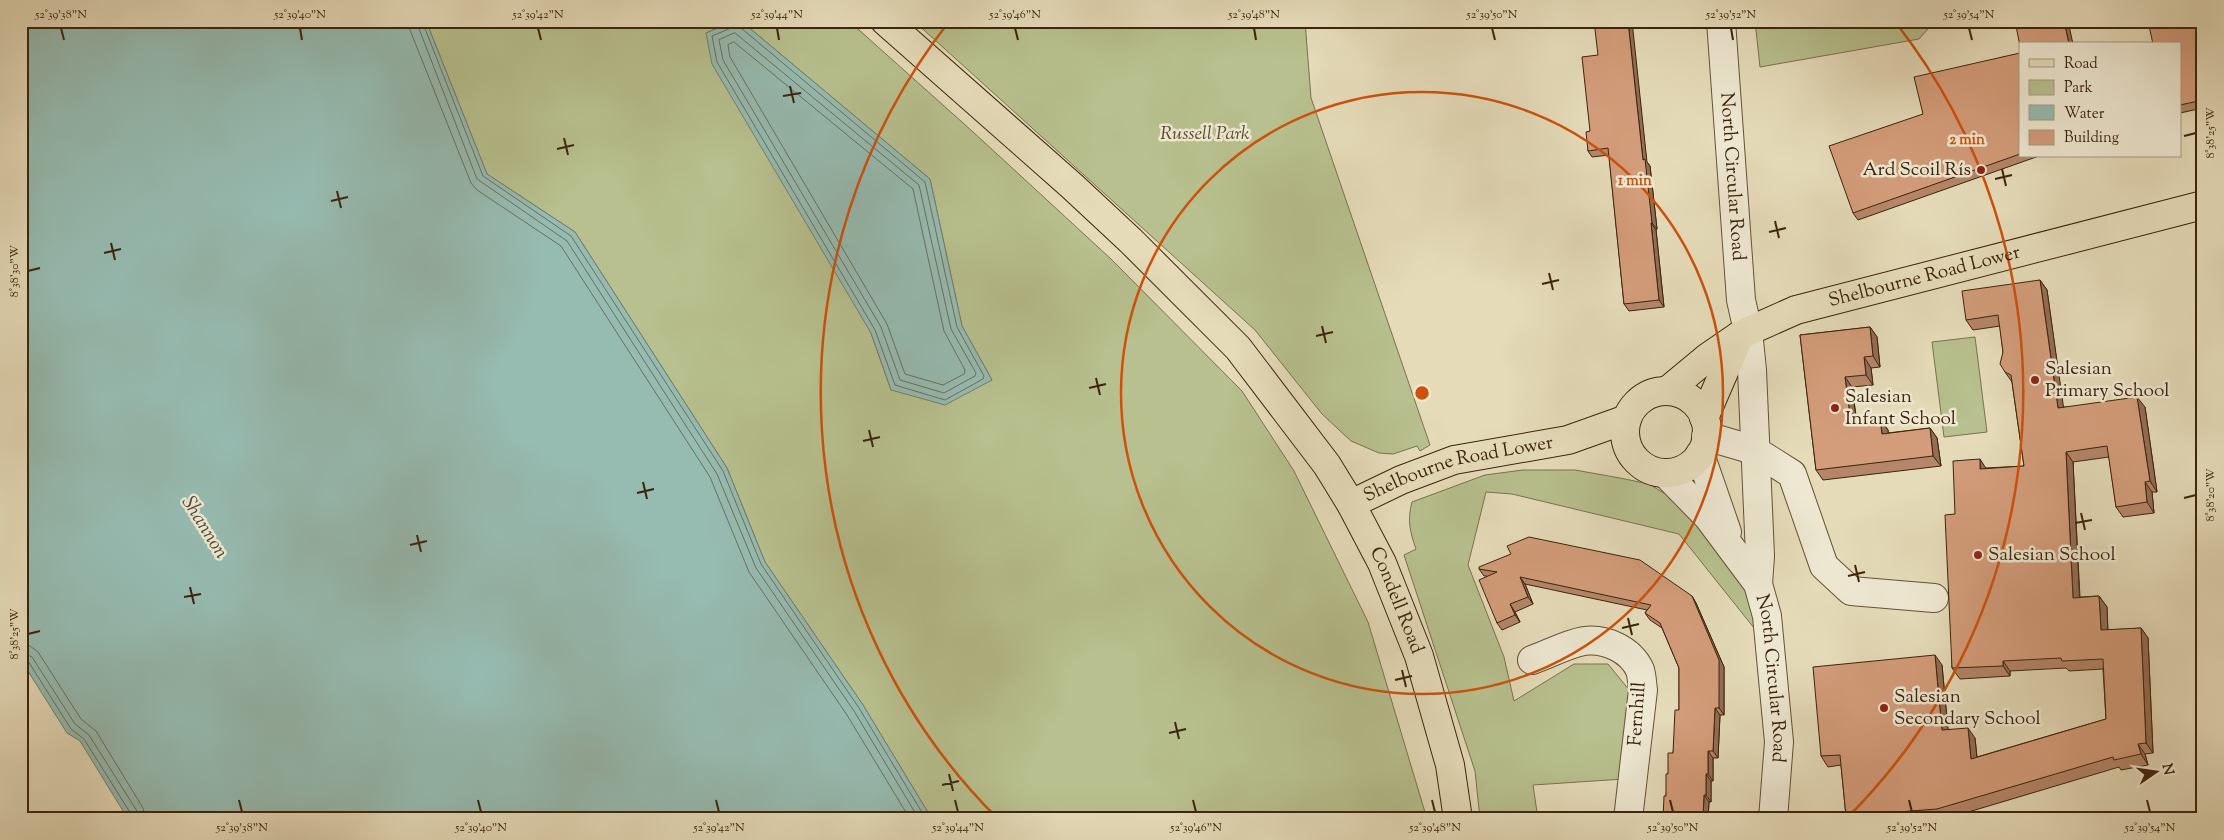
<svg xmlns="http://www.w3.org/2000/svg" width="2224" height="840" viewBox="0 0 2224 840" font-family="'Sorts Mill Goudy',serif">
	<style>
		.green { fill: #b7c08e; stroke: #7a724d }
		.water { fill: #96bbb1; stroke: #727f6f }
		.lines { fill: none; stroke-linecap: round; stroke-linejoin: round }
		.shore { stroke: #69705e; stroke-width: 1 }
		.minor-casing { stroke: #665237; stroke-width: 30 }
		.major-casing { stroke: #3c240c; stroke-width: 30 }
		.minor { stroke: #eee8d2; stroke-width: 28 }
		.major { stroke: #e5dbb9; stroke-width: 28 }
		.wall { fill: #b58669; stroke: #3c240c }
		.shaded-wall { fill: #946d55; stroke: #3c240c }
		.building { fill: #d39c7a; stroke: #3c240c }
		.ticks { fill: none; stroke: #3c240c; stroke-width: 2 }
		.ring { fill: none; stroke: #ce510c; stroke-width: 2.5 }
		.poi-dot { fill: #8f2418; stroke: #eee8d2; stroke-width: 2 }
		.labels { text-anchor: middle; dominant-baseline: central; stroke-width: 5; stroke-linejoin: round; paint-order: stroke }
		.park-label { font-size: 19px; font-style: italic; fill: #5b4b2c; stroke: #eee8d2 }
		.poi-label { font-size: 19px; fill: #3c240c; stroke: #eee8d2; text-anchor: start }
		.street-label { font-size: 19px; fill: #3c240c; stroke: #eee8d2 }
		.water-label { font-size: 20px; font-style: italic; fill: #524a35; stroke: #eee8d2 }
		.centre { fill: #ce510c; stroke: #eee8d2; stroke-width: 2.5 }
		.ring-label { font-size: 15px; text-anchor: middle; font-weight: bold; fill: #ce510c; stroke: #eee8d2; stroke-width: 5; stroke-linejoin: round; paint-order: stroke }
		.neatline { fill: none; stroke: #3c240c; stroke-width: 2 }
		.ticks-label { font-size: 12px; text-anchor: middle; fill: #3c240c }
	</style>
	<rect width="100%" height="100%" fill="#e5dbb9"/>
	<filter id="stains"><feTurbulence type="fractalNoise" baseFrequency=".004" numOctaves="4"/><feColorMatrix values="0 0 0 0 .2 0 0 0 0 .09 0 0 0 0 .02 0 0 0 .5 -.17"/></filter>
	<radialGradient id="worn" r=".72"><stop offset=".6" stop-color="#630" stop-opacity="0"/><stop offset="1" stop-color="#630" stop-opacity=".3"/></radialGradient>
	<g class="green">
		<polygon points="426,21 734,21 706,33 871,333 891,390 992,380 962,326 930,179 741,21 849,21 972,131 1111,259 1242,391 1294,471 1368,622 1427,819 932,819 863,705 765,562 727,468 575,232 487,174"/>
		<polygon points="914,21 1305,21 1311,98 1430,445 1420,451 1417,446 1393,454 1379,453 1351,441 1322,414 1255,330"/>
		<polygon points="1755,21 1935,21 1919,39 1760,67"/>
		<polygon points="1975,337 1987,432 1944,437 1932,342"/>
		<path d="M 1523,470 L 1575,470 L 1620,478 L 1649,484 L 1667,495 L 1688,512 L 1763,612 L 1766,643 L 1679,534 L 1512,494 L 1486,492 L 1468,565 L 1504,657 L 1514,701 L 1574,664 L 1608,664 L 1630,691 L 1624,779 L 1533,785 L 1538,819 L 1480,819 L 1475,771 L 1404,555 L 1416,549 C 1410,532 1407,520 1412,502 L 1485,475 Z"/>
	</g>
	<g class="water">
		<polygon points="21,21 426,21 487,174 575,232 727,468 765,562 863,705 932,819 128,819 80,741 67,733 21,660"/>
		<polygon points="734,21 741,21 930,179 962,326 992,380 945,405 891,390 871,333 712,64 706,33"/>
	</g>
	<g class="lines">
		<g class="shore">
			<polyline points="408,21 410,30 471,183 477,190 561,246 710,477 749,572 847,715 910,819"/>
			<polyline points="416,21 477,179 567,241 717,474 756,568 854,711 919,819"/>
			<polyline points="422,21 483,176 571,236 723,471 761,564 859,708 926,819"/>
			<polygon points="735,23 925,182 957,327 984,376 983,379 945,400 895,385 875,330 717,62 712,36 731,28"/>
			<polygon points="735,33 919,185 951,329 976,373 975,376 944,393 900,380 881,327 723,60 719,40"/>
			<polygon points="734,42 913,189 944,331 965,370 964,374 943,385 905,374 887,324 730,57 728,45"/>
			<polyline points="21,645 30,646 38,652 81,719 96,731 143,808 146,819"/>
			<polyline points="21,652 32,657 75,724 89,735 137,811 138,819"/>
			<polyline points="21,659 28,661 71,729 84,739 131,814 132,819"/>
		</g>
		<g class="minor-casing">
			<g id="minor">
				<path id="s1" d="M 1721,21 L 1741,300 L 1748,331 L 1752,370 L 1760,556 L 1758,584"/>
				<polyline points="1706,436 1754,450 1792,474 1824,566 1851,591 1934,598"/>
				<polyline points="1700,454 1727,532"/>
				<path id="s2" d="M 1665,473 L 1708,517 L 1758,584 L 1767,616 L 1779,742 L 1773,819"/>
				<path d="M 1532,660 C 1549,654 1567,644 1584,641 C 1606,638 1631,650 1640,670 C 1642,676 1642,684 1643,690 L 1628,819"/>
			</g>
		</g>
		<g class="major-casing">
			<g id="major">
				<path id="s3" d="M 885,21 L 1072,186 L 1131,241 L 1238,348 L 1327,465 L 1351,504 L 1382,563 L 1419,656 L 1450,765 L 1458,819"/>
				<path id="s4" d="M 1667,391 L 1708,357 L 1740,335 L 1796,310 L 2203,205"/>
				<circle cx="1666" cy="432" r="41"/>
				<polyline points="1704,418 1740,335"/>
				<path id="s5" d="M 1351,504 L 1401,480 L 1454,460 L 1568,440 L 1627,419"/>
			</g>
		</g>
		<use href="#minor" class="minor"/>
		<use href="#major" class="major"/>
	</g>
	<g class="wall">
		<polygon points="2203,21 2203,108 2180,113 2180,44"/>
		<polygon points="2020,53 2020,156 2039,156 1858,220 1853,213 1923,114"/>
		<polygon points="1590,131 1647,162 1650,166 1657,229 1656,230 1664,307 1629,311 1624,304 1609,155 1592,157 1588,151"/>
		<polygon points="2040,280 2047,290 2063,407 2145,407 2157,492 2152,492 2154,513 2123,517 2116,507 2109,457 2073,462 2080,597 2099,596 2107,607 2108,630 2141,628 2148,638 2153,753 2145,754 2148,765 2121,770 2119,767 1945,819 1848,819 1846,816 1841,765 1828,767 1821,756 1942,665 1948,730 1975,738 1977,757 2106,719 2103,669 2069,671 2066,668 2010,671 2010,676 1960,679 1952,668 1955,514 1986,468 2024,466 2012,382 2005,372 2003,352 2000,326 1973,330 1966,320"/>
		<polygon points="1870,327 1877,337 1880,367 1871,368 1873,385 1852,387 1857,422 1880,419 1888,430 1888,433 1930,428 1937,438 1941,466 1823,480 1816,470 1800,335"/>
		<polygon points="1479,569 1692,596 1696,603 1724,667 1724,715 1720,715 1718,758 1713,758 1713,781 1711,781 1711,802 1709,802 1708,819 1663,819 1666,796 1668,774 1673,753 1679,710 1679,668 1662,628 1650,620 1645,613 1647,610 1525,584 1533,604 1515,612 1520,622 1502,630 1497,623 1487,576 1484,576"/>
	</g>
	<g class="shaded-wall">
		<polygon points="1628,21 1632,21 1647,162 1650,166 1657,229 1652,223 1643,160"/>
		<polygon points="2064,21 2068,21 2073,44 2069,44"/>
		<polygon points="2198,77 2203,84 2203,99"/>
		<polygon points="1651,223 1656,230 1664,307 1659,300"/>
		<polygon points="2040,280 2047,290 2065,418 2058,408"/>
		<polygon points="1870,327 1877,337 1880,367 1873,356"/>
		<polygon points="1864,357 1871,368 1873,385 1866,375"/>
		<polygon points="1845,377 1852,387 1858,433 1851,423"/>
		<polygon points="2137,397 2145,407 2157,492 2150,481"/>
		<polygon points="1880,419 1888,430 1889,444 1882,434"/>
		<polygon points="1930,428 1937,438 1941,466 1933,456"/>
		<polygon points="2066,452 2073,462 2080,608 2073,598"/>
		<polygon points="1980,459 1987,470 1980,469"/>
		<polygon points="2145,482 2152,492 2154,513 2147,502"/>
		<polygon points="1520,577 1525,584 1533,604 1528,597"/>
		<polygon points="1692,596 1696,603 1724,667 1724,715 1719,708"/>
		<polygon points="2099,596 2107,607 2108,640 2101,630"/>
		<polygon points="1510,604 1515,612 1520,622 1515,615"/>
		<polygon points="2141,628 2148,638 2153,753 2146,743"/>
		<polygon points="1935,655 1942,665 1949,741 1942,730"/>
		<polygon points="2003,661 2010,671 2010,676 2003,666"/>
		<polygon points="1715,708 1720,715 1718,758 1713,751"/>
		<polygon points="1968,728 1975,738 1978,769 1971,759"/>
		<polygon points="2138,744 2145,754 2148,765 2141,754"/>
		<polygon points="1708,751 1713,758 1713,781 1708,774"/>
		<polygon points="1706,774 1711,781 1711,802 1706,795"/>
		<polygon points="1704,795 1709,802 1708,819 1703,819"/>
	</g>
	<g class="building">
		<polygon points="1594,21 1628,21 1643,160 1645,159 1652,223 1651,223 1659,300 1624,304 1608,148 1588,151 1586,132 1590,131 1582,57 1598,55"/>
		<polygon points="2015,21 2064,21 2069,44 2020,44 2020,46"/>
		<polygon points="2148,21 2203,21 2203,76 2198,77 2203,100 2180,105 2180,44 2153,44"/>
		<polygon points="2020,53 2020,154 1853,213 1829,146 1923,114 1914,77"/>
		<polygon points="2040,280 2058,408 2137,397 2150,481 2145,482 2147,502 2116,507 2107,446 2066,452 2073,598 2099,596 2101,630 2141,628 2146,743 2138,744 2141,754 2114,760 2113,757 1937,809 1846,816 1840,755 1821,756 1813,667 1935,655 1942,730 1968,728 1971,759 2106,719 2103,659 2062,661 2061,658 2003,661 2003,666 1952,668 1945,515 1955,514 1953,461 1980,459 1980,469 2024,466 2011,375 2005,372 2000,364 2003,352 1998,315 1966,320 1962,291"/>
		<polygon points="1870,327 1873,356 1864,357 1866,375 1845,377 1851,423 1880,419 1882,434 1930,428 1933,456 1816,470 1800,335"/>
		<polygon points="1529,537 1640,560 1692,596 1719,660 1719,708 1715,708 1713,751 1708,751 1708,774 1706,774 1706,795 1704,795 1703,819 1663,819 1664,796 1666,796 1666,774 1668,774 1668,753 1673,753 1675,710 1679,710 1679,668 1660,623 1645,613 1651,605 1520,577 1528,597 1510,604 1515,615 1497,623 1479,580 1497,572 1479,569 1479,567 1511,554 1507,546"/>
	</g>
	<path class="ticks" d="M 61,28 L 64,40M 300,28 L 302,40M 538,28 L 541,40M 777,28 L 779,40M 1015,28 L 1018,40M 1254,28 L 1256,40M 1492,28 L 1495,40M 1731,28 L 1733,40M 1969,28 L 1972,40M 790,86 L 794,103M 783,96 L 801,93M 2184,136 L 2196,133M 564,138 L 568,155M 557,149 L 574,145M 2002,169 L 2006,186M 1995,179 L 2012,175M 337,191 L 341,208M 331,201 L 348,197M 1775,221 L 1779,238M 1769,232 L 1786,228M 111,243 L 115,260M 104,253 L 121,249M 28,271 L 40,268M 1549,273 L 1553,290M 1542,284 L 1559,280M 1322,326 L 1326,343M 1316,336 L 1333,332M 1096,378 L 1100,395M 1089,388 L 1106,384M 869,430 L 873,447M 863,441 L 880,437M 643,482 L 647,499M 637,493 L 654,489M 2184,498 L 2196,495M 2081,513 L 2085,530M 2075,523 L 2092,520M 417,535 L 421,552M 410,545 L 427,541M 1855,565 L 1859,582M 1848,576 L 1865,572M 190,587 L 194,604M 184,597 L 201,594M 1628,618 L 1632,635M 1622,628 L 1639,624M 28,634 L 40,631M 1402,670 L 1406,687M 1395,680 L 1412,676M 1175,722 L 1179,739M 1169,733 L 1186,729M 949,774 L 953,791M 942,785 L 959,781M 239,800 L 242,812M 478,800 L 481,812M 716,800 L 719,812M 955,800 L 958,812M 1193,800 L 1196,812M 1432,800 L 1435,812M 1670,800 L 1673,812M 1909,800 L 1912,812M 2147,800 L 2150,812"/>
	<g class="ring">
		<circle cx="1422" cy="393" r="301"/>
		<path d="M997 818A601 601 0 0 1 948 23M1896 23A601 601 0 0 1 1847 818"/>
	</g>
	<g class="poi-dot">
		<circle cx="1981" cy="170" r="5"/>
		<circle cx="2035" cy="380" r="5"/>
		<circle cx="1835" cy="408" r="5"/>
		<circle cx="1978" cy="555" r="5"/>
		<circle cx="1884" cy="708" r="5"/>
	</g>
	<g class="labels">
		<g class="park-label">
			<text x="1205" y="134">Russell Park</text>
		</g>
		<g class="poi-label">
			<text x="1971" y="170" text-anchor="end">Ard Scoil Rís</text>
			<text x="2045" y="369">Salesian<tspan x="2045" dy="22">Primary School</tspan></text>
			<text x="1845" y="397">Salesian<tspan x="1845" dy="22">Infant School</tspan></text>
			<text x="1988" y="555">Salesian School</text>
			<text x="1894" y="697">Salesian<tspan x="1894" dy="22">Secondary School</tspan></text>
		</g>
		<g class="street-label">
			<text stroke="none"><textPath href="#s1" startOffset="156">North Circular Road</textPath></text>
			<text stroke="none"><textPath href="#s4" startOffset="286">Shelbourne Road Lower</textPath></text>
			<text stroke="none"><textPath href="#s5" startOffset="114">Shelbourne Road Lower</textPath></text>
			<text stroke="none"><textPath href="#s3" startOffset="781">Condell Road</textPath></text>
			<text stroke="none"><textPath href="#s2" startOffset="241">North Circular Road</textPath></text>
			<text transform="translate(1638 714) rotate(-86)">Fernhill</text>
		</g>
		<g class="water-label">
			<text transform="translate(204 528) rotate(58)">Shannon</text>
		</g>
	</g>
	<circle cx="1422" cy="393" r="8" class="centre"/>
	<g class="ring-label">
		<text x="1967" y="144">2 min</text>
		<text x="1635" y="185">1 min</text>
	</g>
	<rect width="2224" height="840" fill="none" stroke="#e5dbb9" stroke-width="55"/>
	<rect x="2019" y="42" width="162" height="115" fill="#eee8d2" stroke="#a79a83"/>
	<rect x="2029" y="59" width="25" height="8" fill="#e5dbb9" stroke="#a79a83"/>
	<text x="2064" y="68" font-size="15" fill="#3c240c">Road</text>
	<rect x="2029" y="80" width="25" height="15" fill="#b7c08e" stroke="#a79a83"/>
	<text x="2064" y="92" font-size="15" fill="#3c240c">Park</text>
	<rect x="2029" y="105" width="25" height="15" fill="#96bbb1" stroke="#a79a83"/>
	<text x="2064" y="118" font-size="15" fill="#3c240c">Water</text>
	<rect x="2029" y="130" width="25" height="15" fill="#d39c7a" stroke="#a79a83"/>
	<text x="2064" y="142" font-size="15" fill="#3c240c">Building</text>
	<g transform="translate(2156 772) rotate(77)" stroke="#eee8d2" stroke-width="4" paint-order="stroke">
	<path d="M0-4L9 19L0 12L-9 19Z" fill="#3c240c"/>
	<text y="-8" font-size="14" font-weight="bold" text-anchor="middle" fill="#3c240c">N</text>
	</g>
	<rect x="28" y="28" width="2168" height="784" class="neatline"/>
	<g class="ticks-label">
		<text x="61" y="18">52°39'38"N</text>
		<text x="300" y="18">52°39'40"N</text>
		<text x="538" y="18">52°39'42"N</text>
		<text x="777" y="18">52°39'44"N</text>
		<text x="1015" y="18">52°39'46"N</text>
		<text x="1254" y="18">52°39'48"N</text>
		<text x="1492" y="18">52°39'50"N</text>
		<text x="1731" y="18">52°39'52"N</text>
		<text x="1969" y="18">52°39'54"N</text>
		<text transform="translate(2210 133) rotate(-90)" y="4">8°38'25"W</text>
		<text transform="translate(14 271) rotate(-90)" y="4">8°38'30"W</text>
		<text transform="translate(2210 495) rotate(-90)" y="4">8°38'20"W</text>
		<text transform="translate(14 634) rotate(-90)" y="4">8°38'25"W</text>
		<text x="242" y="831">52°39'38"N</text>
		<text x="481" y="831">52°39'40"N</text>
		<text x="719" y="831">52°39'42"N</text>
		<text x="958" y="831">52°39'44"N</text>
		<text x="1196" y="831">52°39'46"N</text>
		<text x="1435" y="831">52°39'48"N</text>
		<text x="1673" y="831">52°39'50"N</text>
		<text x="1912" y="831">52°39'52"N</text>
		<text x="2150" y="831">52°39'54"N</text>
	</g>
	<rect width="100%" height="100%" filter="url(#stains)"/>
	<rect width="100%" height="100%" fill="url(#worn)"/>
</svg>
